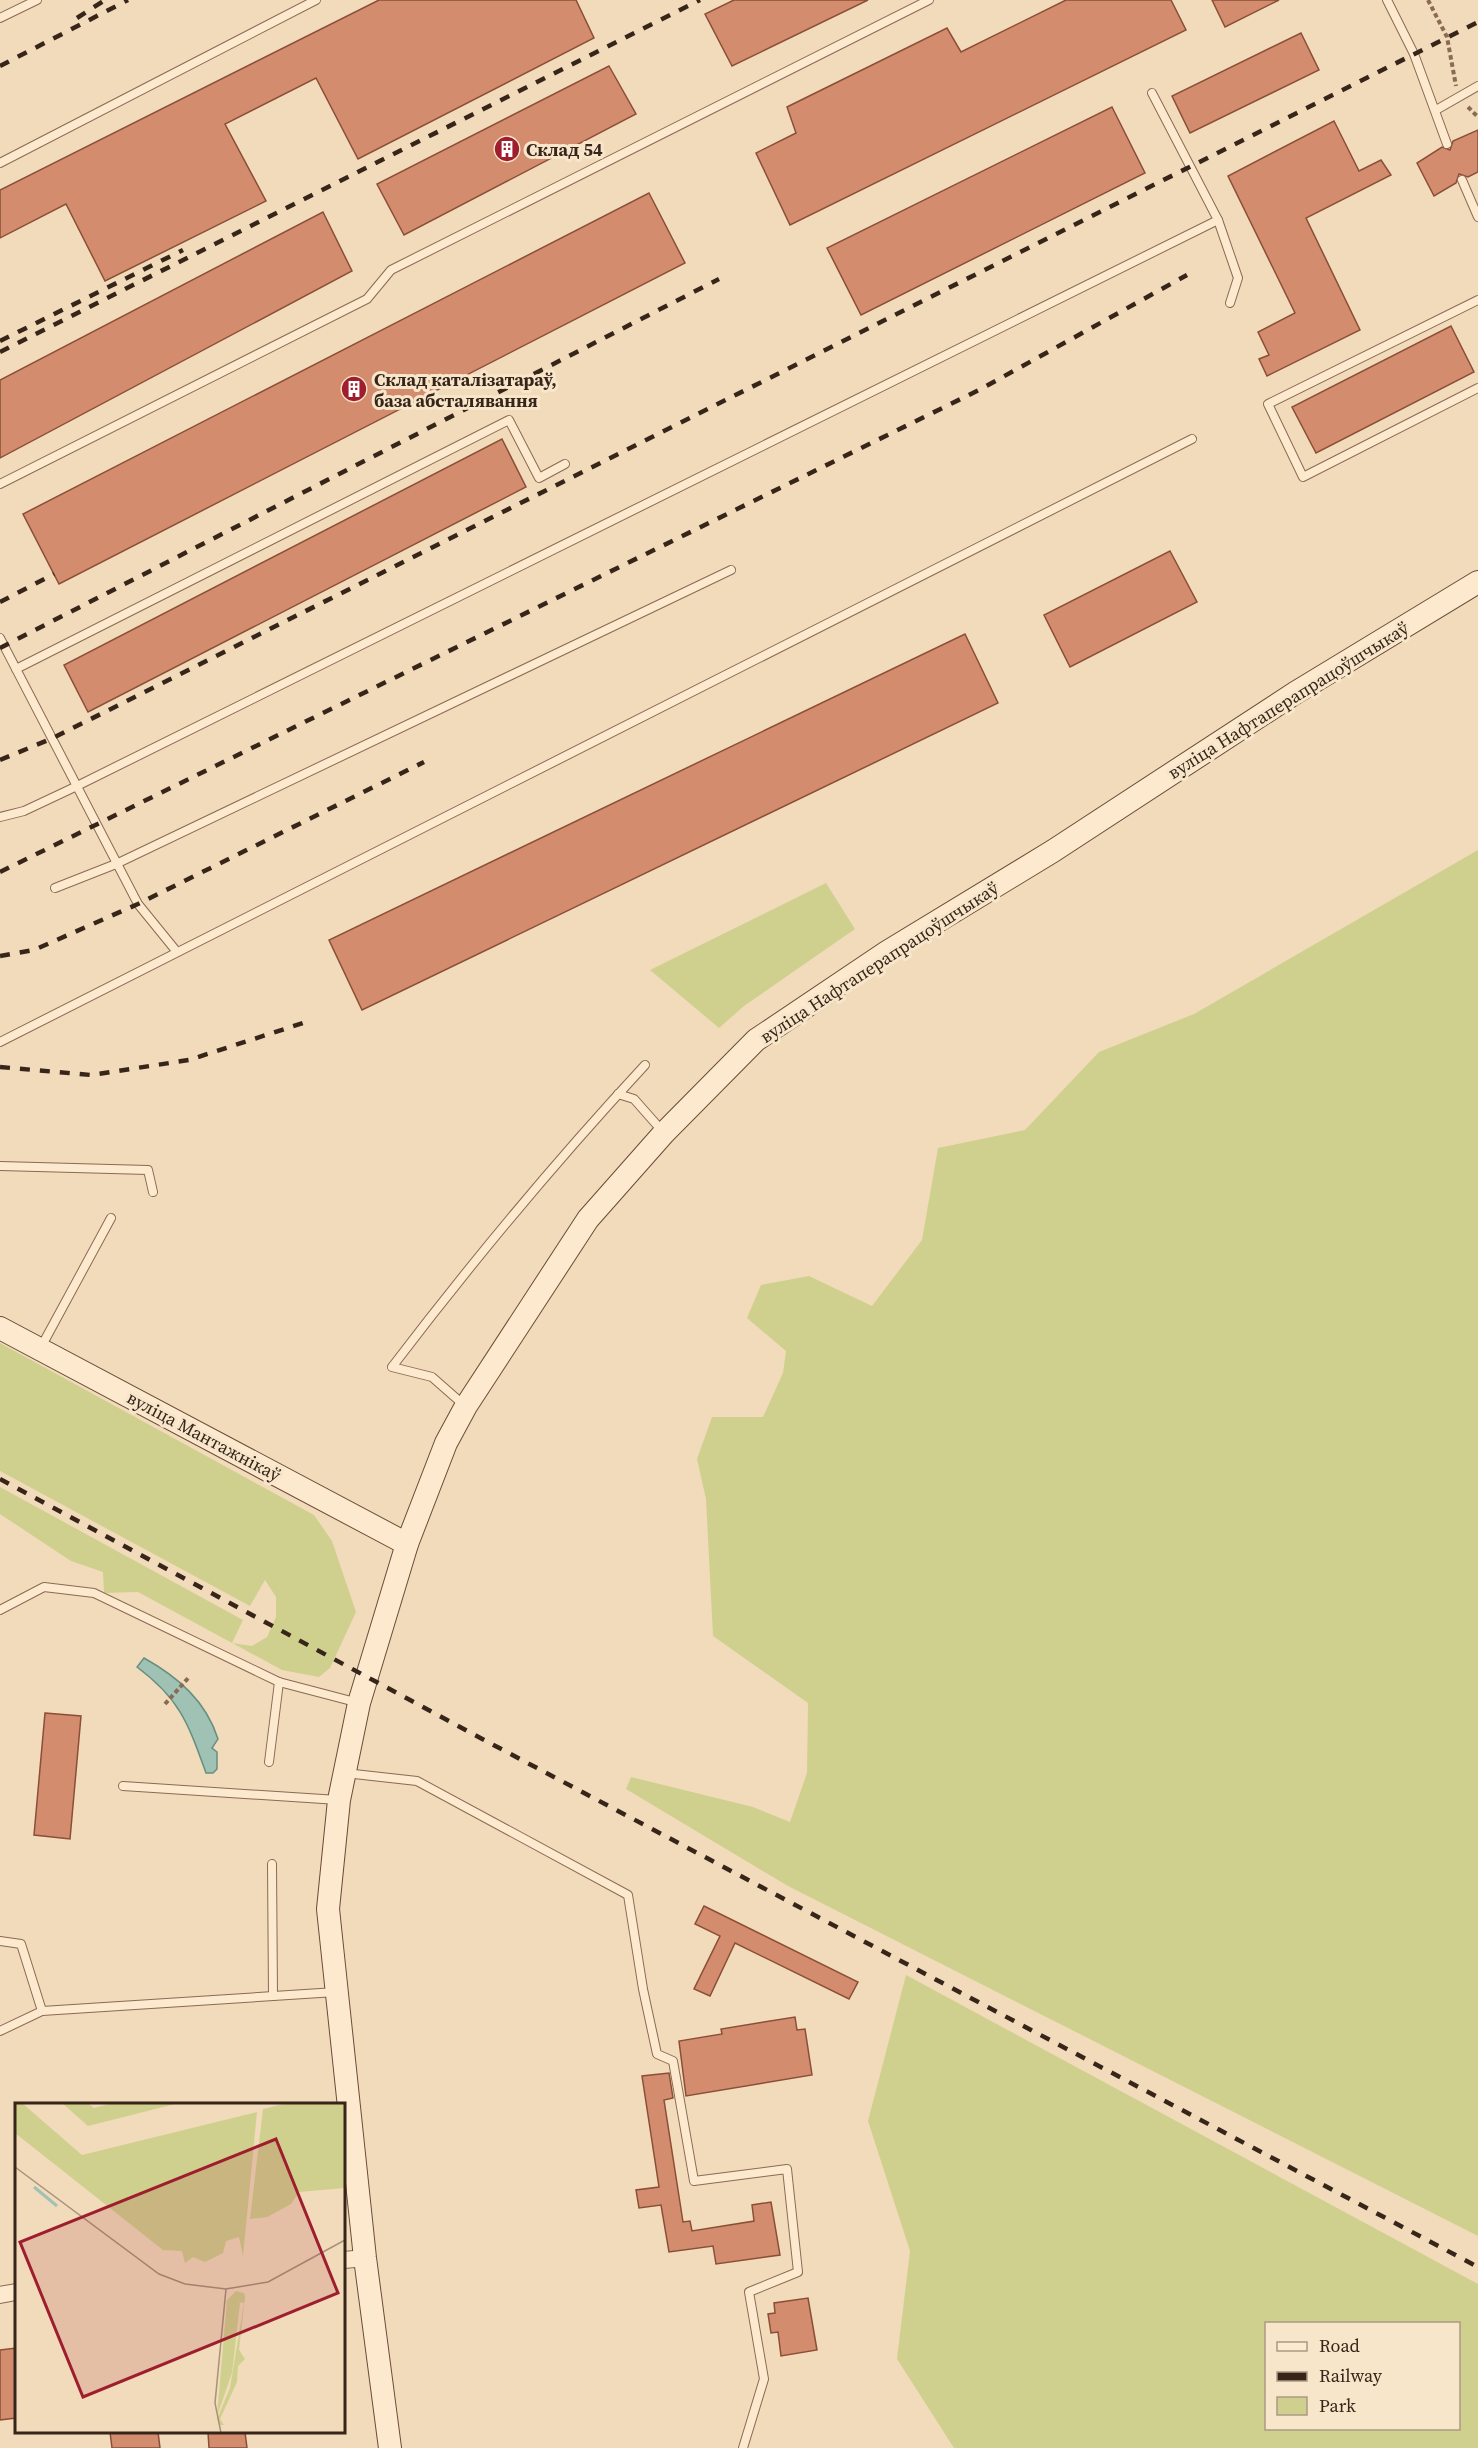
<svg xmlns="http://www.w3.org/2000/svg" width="1478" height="2448" viewBox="0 0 1478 2448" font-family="'Source Serif 4',serif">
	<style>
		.green { fill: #d0d08e; fill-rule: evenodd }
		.water { fill: #9fc2b4; stroke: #678f81; stroke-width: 1.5 }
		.building { fill: #d38c6d; stroke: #8b4f37; stroke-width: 1.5 }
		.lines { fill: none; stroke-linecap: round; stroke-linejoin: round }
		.lane-casing { stroke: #8a6a53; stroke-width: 10 }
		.street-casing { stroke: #8a6a53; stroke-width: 18 }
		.secondary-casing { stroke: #6b4b37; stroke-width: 24 }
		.path { stroke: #8a6a53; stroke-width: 4; stroke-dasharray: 4.5 3; stroke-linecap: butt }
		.lane { stroke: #fce9ce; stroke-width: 8 }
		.street { stroke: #fce9ce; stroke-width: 16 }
		.secondary { stroke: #fce9ce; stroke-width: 22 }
		.rail { stroke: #37251a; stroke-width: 4.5; stroke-dasharray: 10 10; stroke-linecap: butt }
		.labels { text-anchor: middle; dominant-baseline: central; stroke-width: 6; stroke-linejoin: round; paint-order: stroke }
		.poi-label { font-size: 18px; font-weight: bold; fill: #37251a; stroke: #f8e6cb; text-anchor: start }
		.street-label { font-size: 18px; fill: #37251a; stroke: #f8e6cb }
		.inset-river { fill: none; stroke: #9fc2b4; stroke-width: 3 }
		.inset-road { fill: none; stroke: #a7927b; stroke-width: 1.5 }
		.view { fill: #9e1e2e; fill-opacity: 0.15; stroke: #9e1e2e; stroke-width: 3 }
		.inset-edge { fill: none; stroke: #37251a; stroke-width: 3 }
	</style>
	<rect width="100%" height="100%" fill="#f1dbbb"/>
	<g class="green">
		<polygon points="1478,850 1478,2236 788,1886 626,1789 631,1777 753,1807 790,1822 807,1773 808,1703 713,1636 706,1499 697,1459 712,1417 763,1417 783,1373 786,1351 747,1318 761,1285 809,1276 872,1306 922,1240 938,1148 1025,1130 1099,1052 1194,1014"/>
		<polygon points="826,883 855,929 744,1006 719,1028 650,970"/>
		<polygon points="0,1343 314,1515 332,1541 356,1612 330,1668 319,1677 282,1670 138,1592 104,1593 103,1572 71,1561 0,1514 0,1487 243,1620 232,1643 252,1646 267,1637 276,1617 276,1597 265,1580 250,1606 0,1471"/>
		<path d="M 906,1975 L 1478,2284 L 1478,2448 L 954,2448 L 897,2359 L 910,2251 L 868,2121 ZM 1266,2324 L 1458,2324 L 1458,2428 L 1266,2428 Z"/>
	</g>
	<path class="water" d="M 144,1658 C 178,1677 206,1701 218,1739 L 212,1748 L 217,1752 L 217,1769 L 213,1773 L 206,1773 C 188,1723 180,1699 137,1667 Z"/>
	<g class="building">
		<polygon points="379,0 576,0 594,38 358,159 316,78 225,124 266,201 105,281 66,204 0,238 0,190"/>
		<polygon points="734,0 868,0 732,66 705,14"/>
		<polygon points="1066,0 1171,0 1186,30 790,225 756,153 796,133 787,107 947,28 961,52"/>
		<polygon points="1212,0 1279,0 1225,27"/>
		<polygon points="1301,33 1319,70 1190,133 1172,96"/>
		<polygon points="609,66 636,114 404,235 377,184"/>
		<polygon points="1112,107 1145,173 861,315 827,248"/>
		<polygon points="1334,121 1359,171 1381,160 1391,175 1306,218 1360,330 1267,376 1259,359 1269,355 1258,332 1295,313 1228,176"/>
		<polygon points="1478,130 1478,172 1468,177 1459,174 1456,183 1434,196 1417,163 1442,147 1450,150 1453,141"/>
		<polygon points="649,193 685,263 59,584 23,514"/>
		<polygon points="323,212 352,271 0,458 0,380"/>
		<polygon points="1451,326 1474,372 1316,453 1292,407"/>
		<polygon points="502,439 526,487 88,712 64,665"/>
		<polygon points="1170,551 1197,602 1070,667 1044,615"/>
		<polygon points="965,634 998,703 362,1010 329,940"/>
		<polygon points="45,1713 81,1716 70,1839 34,1835"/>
		<polygon points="704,1906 858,1982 849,1999 735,1943 710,1996 694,1989 720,1936 695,1924"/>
		<polygon points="795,2017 797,2030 805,2029 812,2075 686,2096 679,2041 722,2034 721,2029"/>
		<polygon points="669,2073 673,2098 664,2100 683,2222 690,2221 692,2231 754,2221 752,2205 771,2202 780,2255 716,2264 713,2246 669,2252 661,2205 639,2208 636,2190 659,2187 642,2076"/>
		<polygon points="808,2298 817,2350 781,2356 778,2332 771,2333 768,2314 775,2313 774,2303"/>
		<polygon points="16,2348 16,2418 0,2420 0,2350"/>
		<polygon points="110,2432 158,2432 160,2448 112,2448"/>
		<polygon points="208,2432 245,2432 247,2448 209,2448"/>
	</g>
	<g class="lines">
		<g class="lane-casing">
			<g id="lane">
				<polyline points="1387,0 1414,54 1447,144"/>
				<polyline points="0,18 37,0"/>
				<polyline points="1152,93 1218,220 1238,278 1230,303"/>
				<polyline points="1436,110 1478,86"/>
				<polyline points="0,163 316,0"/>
				<polyline points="1462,180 1478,217"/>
				<polyline points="1478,300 1268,404 1303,477 1478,388"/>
				<polyline points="0,484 367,299 391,270 929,0"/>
				<polyline points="0,638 138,904 177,952"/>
				<polyline points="16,669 509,420 539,478 565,464"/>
				<polyline points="0,817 24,811 75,787 1218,220"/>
				<polyline points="55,888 116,864 731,570"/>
				<polyline points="0,1042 1192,439"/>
				<polyline points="618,1094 634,1099 664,1133"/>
				<polyline points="0,1166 148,1170 153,1192"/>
				<polyline points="40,1349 111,1218"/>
				<path d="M 465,1406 L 432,1377 L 392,1367 C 472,1262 556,1161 645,1065"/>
				<polyline points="0,1610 44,1587 94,1593 279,1682 359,1703"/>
				<polyline points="269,1762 279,1682"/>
				<polyline points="345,1773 417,1781 628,1895 643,1989 657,2054 673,2061 694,2181 787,2169 798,2272 749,2292 764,2379 743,2448"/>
				<polyline points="123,1786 338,1800"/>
				<polyline points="272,1864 273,1996"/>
				<polyline points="0,1941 21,1944 42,2011"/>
				<polyline points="0,2031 42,2011 336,1992"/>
			</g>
		</g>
		<g class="street-casing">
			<g id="street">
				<polyline points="344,2260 365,2258"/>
				<polyline points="0,2295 16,2292"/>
			</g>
		</g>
		<g class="secondary-casing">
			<g id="secondary">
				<polyline points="0,1328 407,1544"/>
				<polyline points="390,2448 365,2258 328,1909 339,1800 359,1703 407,1544 446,1443 466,1406 588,1219 664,1133 756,1040 887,952 1053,851 1295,693 1478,582"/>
			</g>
		</g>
		<g class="path">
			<polyline points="1428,0 1447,37 1456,86"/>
			<polyline points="1468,107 1478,117"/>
			<polyline points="165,1704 190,1676"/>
		</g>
		<use href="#lane" class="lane"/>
		<use href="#street" class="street"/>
		<use href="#secondary" class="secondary"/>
		<g class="rail">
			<polyline points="77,18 105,0"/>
			<polyline points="0,66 128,0"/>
			<polyline points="0,341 183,250"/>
			<polyline points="0,352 700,0"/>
			<polyline points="0,602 54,574"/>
			<polyline points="0,648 719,279"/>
			<polyline points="0,760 53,738 1478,22"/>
			<polyline points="0,872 981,389 1187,275"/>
			<polyline points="0,956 34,950 138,904 424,762"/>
			<polyline points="0,1067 91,1075 189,1060 303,1023"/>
			<polyline points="0,1479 471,1733 1478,2267"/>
		</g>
	</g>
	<defs>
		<g id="building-disc" transform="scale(1.35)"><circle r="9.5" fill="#9e1e2e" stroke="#f8e6cb"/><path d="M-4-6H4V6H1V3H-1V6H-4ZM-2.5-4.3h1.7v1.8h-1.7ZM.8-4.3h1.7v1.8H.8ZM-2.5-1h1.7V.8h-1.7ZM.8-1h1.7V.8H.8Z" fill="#fff"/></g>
	</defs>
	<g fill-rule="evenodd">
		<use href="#building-disc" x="507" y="149"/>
		<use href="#building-disc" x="354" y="389"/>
	</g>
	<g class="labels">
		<g class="poi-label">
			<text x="526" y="149">Склад 54</text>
			<text x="374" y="379">Склад каталізатараў,<tspan x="374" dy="21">база абсталявання</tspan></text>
		</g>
		<g class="street-label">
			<text transform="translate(1288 700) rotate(-32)">вуліца Нафтаперапрацоўшчыкаў</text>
			<text transform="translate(879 962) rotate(-33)">вуліца Нафтаперапрацоўшчыкаў</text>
			<text transform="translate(204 1436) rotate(28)">вуліца Мантажнікаў</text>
		</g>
	</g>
	<g transform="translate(15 2103)">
		<rect width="330" height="330" fill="#f1dbbb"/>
		<path d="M 0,0 L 7,0 L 67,52 L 242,9 L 228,153 L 224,134 L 211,138 L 208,150 L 190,159 L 178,154 L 170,160 L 167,148 L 148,147 L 0,30 ZM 47,0 L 73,0 L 79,5 L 98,0 L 164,0 L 73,23 ZM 272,0 L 330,0 L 330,85 L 284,89 L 276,101 L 252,114 L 235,116 L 248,6 ZM 221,188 L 229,190 L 230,194 L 224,247 L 230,256 L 223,263 L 222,279 L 205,316 L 209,322 L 205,322 L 202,316 L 215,285 L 229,200 L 222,199 L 225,200 L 217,270 L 202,313 L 212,197 Z" fill="#d0d08e"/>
		<path class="inset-river" d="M 19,84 L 42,103"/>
		<path class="inset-road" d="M 0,64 L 144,171 L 170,181 L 211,186M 206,330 L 200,300 L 211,186 L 253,179 L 330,137"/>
		<path class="view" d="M 261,36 L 323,190 L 68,294 L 5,139 Z"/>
		<rect width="330" height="330" class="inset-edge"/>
	</g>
	<rect x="1265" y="2322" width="195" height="108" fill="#f8e6cb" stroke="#ab9984" stroke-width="1.5"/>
	<rect x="1277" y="2342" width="30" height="9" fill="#fce9ce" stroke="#ab9984" stroke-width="1.5"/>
	<text x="1319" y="2352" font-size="18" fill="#37251a">Road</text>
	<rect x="1277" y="2372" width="30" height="9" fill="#37251a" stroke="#ab9984" stroke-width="1.5"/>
	<text x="1319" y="2382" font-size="18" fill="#37251a">Railway</text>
	<rect x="1277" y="2397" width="30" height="18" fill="#d0d08e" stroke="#ab9984" stroke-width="1.5"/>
	<text x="1319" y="2412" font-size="18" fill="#37251a">Park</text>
</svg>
